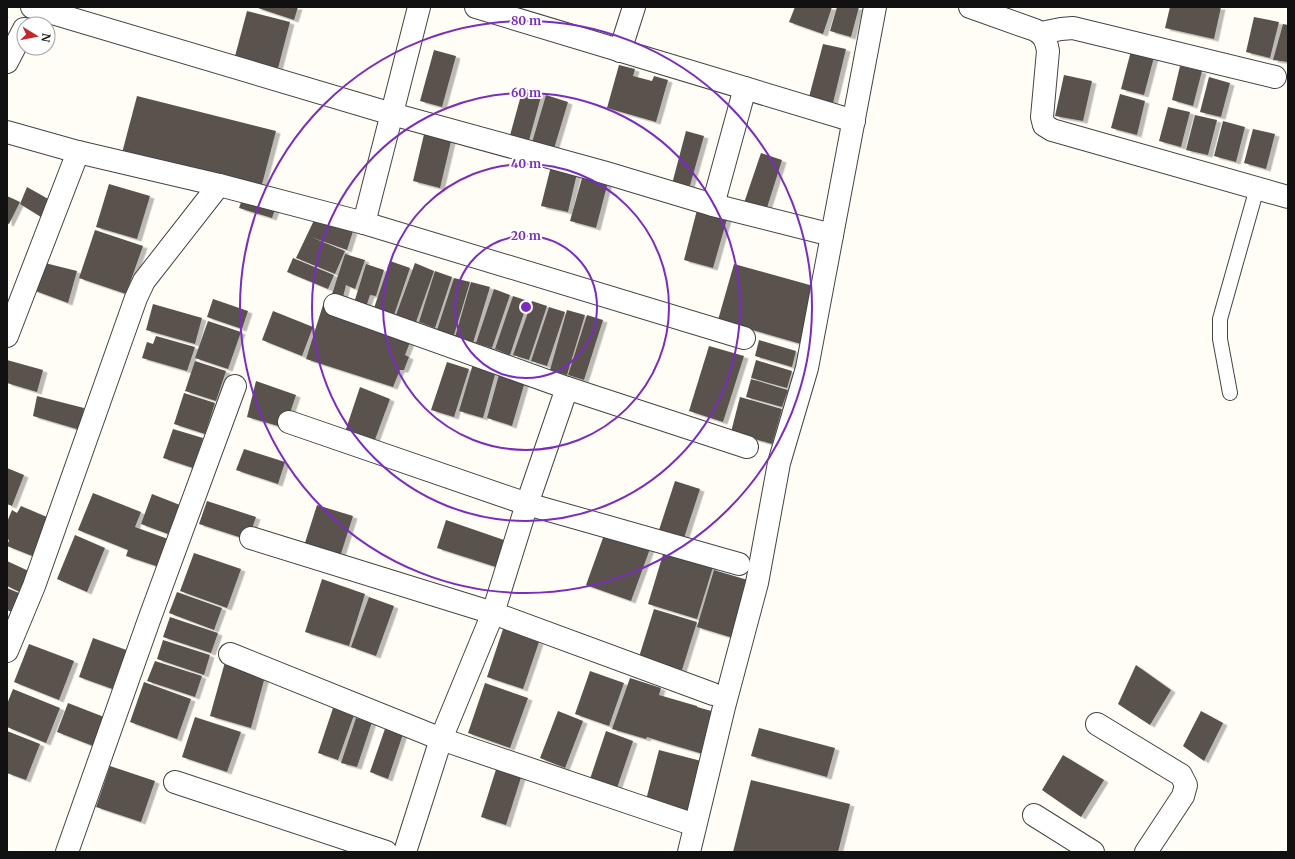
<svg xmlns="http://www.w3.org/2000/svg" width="1295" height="859" viewBox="0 0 1295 859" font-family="Merriweather,serif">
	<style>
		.building { fill: #5a524d; filter: url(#shadow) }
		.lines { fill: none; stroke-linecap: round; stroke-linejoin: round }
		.service-casing { stroke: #444; stroke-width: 16 }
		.minor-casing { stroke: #444; stroke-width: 24 }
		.tertiary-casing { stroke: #444; stroke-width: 24 }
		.service { stroke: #fff; stroke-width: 14 }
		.minor { stroke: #fff; stroke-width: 22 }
		.tertiary { stroke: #fff; stroke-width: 22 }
		.ring { fill: none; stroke: #7b2cbf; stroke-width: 2 }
		.centre { fill: #7b2cbf; stroke: #fff; stroke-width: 2 }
		.ring-label { font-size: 12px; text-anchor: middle; font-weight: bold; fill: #7b2cbf; stroke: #fff; stroke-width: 4; stroke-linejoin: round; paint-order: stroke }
	</style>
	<defs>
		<filter id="shadow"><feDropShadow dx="4.5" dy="2.5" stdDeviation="0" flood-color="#0004"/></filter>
	</defs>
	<rect width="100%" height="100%" fill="#fffdf5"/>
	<g class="building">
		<polygon points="255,7 298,7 294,20"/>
		<polygon points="795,7 832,7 823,34 789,22"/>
		<polygon points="837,7 859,7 851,37 830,31"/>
		<polygon points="1170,7 1221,7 1214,39 1165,28"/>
		<polygon points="247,11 290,22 277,72 234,60"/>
		<polygon points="1254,17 1279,22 1270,58 1246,52"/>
		<polygon points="1283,24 1288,25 1288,62 1273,60"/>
		<polygon points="823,44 846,49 833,103 809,97"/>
		<polygon points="434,50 456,56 442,107 420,101"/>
		<polygon points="1131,51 1154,57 1144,95 1121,89"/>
		<polygon points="619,65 635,69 633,76 652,81 654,76 668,80 656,122 607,108"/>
		<polygon points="1180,66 1202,71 1193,106 1172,100"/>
		<polygon points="1064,75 1092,81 1083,121 1055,116"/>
		<polygon points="1209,77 1230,83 1221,117 1200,112"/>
		<polygon points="523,88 542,93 528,144 509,139"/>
		<polygon points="1120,94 1145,101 1137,135 1111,128"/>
		<polygon points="546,95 568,102 553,152 531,146"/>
		<polygon points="137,96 276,131 261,188 122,153"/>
		<polygon points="1168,107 1190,112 1181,147 1159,141"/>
		<polygon points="1195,115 1217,120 1208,155 1186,150"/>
		<polygon points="1223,121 1245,127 1236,162 1214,156"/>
		<polygon points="426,126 453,133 440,188 413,181"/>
		<polygon points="1253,129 1275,134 1266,169 1244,163"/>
		<polygon points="686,131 704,136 689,189 672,184"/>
		<polygon points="761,153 782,160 766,211 744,203"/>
		<polygon points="552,162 578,169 568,212 541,206"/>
		<polygon points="584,171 609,178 596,228 570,221"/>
		<polygon points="109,184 150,196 137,239 96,227"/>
		<polygon points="27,187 48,199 41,217 20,204"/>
		<polygon points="244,194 277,204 272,218 239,208"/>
		<polygon points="7,196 20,202 9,224 7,223"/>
		<polygon points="697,210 727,219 713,268 684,260"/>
		<polygon points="317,214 354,228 347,250 311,237 345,251 335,274 296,258"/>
		<polygon points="95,230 143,246 126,294 79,278"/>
		<polygon points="345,254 365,260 355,289 346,285 343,297 332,294"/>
		<polygon points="293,258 334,275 328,289 287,272"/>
		<polygon points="390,261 410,268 393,318 373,311"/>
		<polygon points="41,262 77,271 68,303 33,290"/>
		<polygon points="415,263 434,271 416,322 396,315"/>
		<polygon points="366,264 384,270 376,296 370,295 366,307 354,303"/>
		<polygon points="734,264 817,287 801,344 718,320"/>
		<polygon points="435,271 452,277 435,328 419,322"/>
		<polygon points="454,278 470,282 454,335 437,330"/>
		<polygon points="471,282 490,287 473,343 455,337"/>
		<polygon points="494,289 510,295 492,348 476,343"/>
		<polygon points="513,296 528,301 510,355 495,349"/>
		<polygon points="213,299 248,311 242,329 207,317"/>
		<polygon points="532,301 547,306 529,360 513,355"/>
		<polygon points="153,304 202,318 195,344 146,330"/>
		<polygon points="323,305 412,337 405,355 409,357 404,370 400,370 393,387 306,359"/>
		<polygon points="549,307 565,312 547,366 531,361"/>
		<polygon points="567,310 585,315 567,375 550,370"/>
		<polygon points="273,311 313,327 302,356 262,340"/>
		<polygon points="587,315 603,320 584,380 568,375"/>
		<polygon points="208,321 241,332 228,369 195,358"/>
		<polygon points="156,336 195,347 187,371 142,358 147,342 153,344"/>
		<polygon points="759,340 796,351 792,367 755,356"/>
		<polygon points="709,346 744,356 723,422 689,411"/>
		<polygon points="7,360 43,370 37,392 7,383"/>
		<polygon points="756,360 792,371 787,388 751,378"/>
		<polygon points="195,361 226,371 216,401 185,391"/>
		<polygon points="447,362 469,369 454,417 431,410"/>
		<polygon points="473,364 496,371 483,418 459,411"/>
		<polygon points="500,371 526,378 512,426 487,418"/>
		<polygon points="751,379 788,390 782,407 746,397"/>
		<polygon points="256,381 296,395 285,428 247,417"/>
		<polygon points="360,387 390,399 373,445 344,435"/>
		<polygon points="184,393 215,403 205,434 174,424"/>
		<polygon points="37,396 84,408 80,430 33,416"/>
		<polygon points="740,397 782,409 772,444 731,432"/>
		<polygon points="173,429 203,438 193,468 163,458"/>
		<polygon points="244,449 285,462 278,484 236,470"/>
		<polygon points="7,468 24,475 12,506 7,504"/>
		<polygon points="675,481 700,489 684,538 659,530"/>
		<polygon points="93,493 141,512 135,527 168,539 159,567 126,556 128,550 78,530"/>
		<polygon points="152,494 180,505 168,534 141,524"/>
		<polygon points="207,501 256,517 248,540 199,524"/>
		<polygon points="317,505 353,516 339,560 303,549"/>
		<polygon points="21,506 54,520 40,559 7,546 9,540 7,539 7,522 12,510 17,513"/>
		<polygon points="446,520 504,540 496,567 437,548"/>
		<polygon points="75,535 105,548 87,592 57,579"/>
		<polygon points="604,535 651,546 631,601 586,585"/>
		<polygon points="664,551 713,567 697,619 648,604"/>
		<polygon points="194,553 241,569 227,608 180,591"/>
		<polygon points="7,561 35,574 26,595 7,586"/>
		<polygon points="714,570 751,581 733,638 697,627"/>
		<polygon points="322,579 365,594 349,646 305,632"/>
		<polygon points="7,588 26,596 19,615 7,610"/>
		<polygon points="177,592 222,608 214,630 169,613"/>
		<polygon points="369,597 394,606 376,656 351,647"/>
		<polygon points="654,609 697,622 682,670 639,657"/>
		<polygon points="170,617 218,633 211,653 163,637"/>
		<polygon points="503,629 539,642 523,689 487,677"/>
		<polygon points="93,638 132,652 118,691 79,677"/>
		<polygon points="163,640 210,655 204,675 157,659"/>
		<polygon points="29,644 74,661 59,700 14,682"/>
		<polygon points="155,661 202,676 195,697 147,681"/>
		<polygon points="225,662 266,673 251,728 210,716"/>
		<polygon points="1136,665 1171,690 1150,725 1118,704"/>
		<polygon points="590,671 624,683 609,726 575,714"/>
		<polygon points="630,678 661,688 659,695 697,706 697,707 715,712 703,754 666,743 647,737 646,739 612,729"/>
		<polygon points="144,682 191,699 177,739 130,722"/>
		<polygon points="485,683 528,698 510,748 468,733"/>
		<polygon points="13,689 60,708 46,743 7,727 7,704"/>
		<polygon points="68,703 104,717 93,746 57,732"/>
		<polygon points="333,708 354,715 338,760 318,753"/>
		<polygon points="558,711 583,721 565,768 540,758"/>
		<polygon points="1201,711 1223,723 1204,761 1183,746"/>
		<polygon points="195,717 241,732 227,772 182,757"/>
		<polygon points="356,718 372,722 357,767 341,763"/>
		<polygon points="387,723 405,728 388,779 370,772"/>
		<polygon points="759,728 835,748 827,777 751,756"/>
		<polygon points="7,731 40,744 26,780 7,773"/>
		<polygon points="606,731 633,741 617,788 590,779"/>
		<polygon points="659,750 705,762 693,812 646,800"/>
		<polygon points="1063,755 1104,780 1081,817 1042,790"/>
		<polygon points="498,763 523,771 506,825 481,817"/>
		<polygon points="110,766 155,781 141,822 96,807"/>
		<polygon points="751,780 850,804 838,852 733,852"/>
	</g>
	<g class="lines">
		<g class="service-casing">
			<polyline id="service" points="1230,393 1220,339 1220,319 1257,188"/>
		</g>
		<g class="minor-casing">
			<g id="minor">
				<polyline points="32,7 392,114 603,172 713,205 832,235"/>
				<polyline points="476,7 854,121"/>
				<path d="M 970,7 L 1035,30 C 1044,35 1046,40 1048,51 L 1042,117 L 1044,125 L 1052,130 L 1288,197"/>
				<polyline points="1041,33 1061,29 1073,28 1275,77"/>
				<polyline points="620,51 634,7"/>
				<polyline points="7,62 24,29"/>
				<polyline points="7,132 78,152 219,185 364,223 744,338"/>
				<polyline points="713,205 745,88"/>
				<polyline points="364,223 419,7"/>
				<polyline points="335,305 567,388 527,504 493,613 441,739 405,852"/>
				<polyline points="7,336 78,152"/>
				<polyline points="567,388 747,447"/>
				<polyline points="289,422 527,504 739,564"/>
				<polyline points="251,538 493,613 713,694"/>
				<polyline points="7,651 34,586 136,298 144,281 219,185"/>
				<polyline points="230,654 441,739 686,822"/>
				<polyline points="1097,724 1181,775 1186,785 1183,796 1146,852"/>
				<polyline points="175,782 386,852"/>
				<polyline points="1034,815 1093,852"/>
				<polyline points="67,852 149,620 235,386"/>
			</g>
		</g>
		<g class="tertiary-casing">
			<polyline id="tertiary" points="689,852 724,707 757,583 779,463 807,368 875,7"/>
		</g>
		<use href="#service" class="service"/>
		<use href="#minor" class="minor"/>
		<use href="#tertiary" class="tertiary"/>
	</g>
	<g class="ring">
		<circle cx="526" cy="307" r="71"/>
		<circle cx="526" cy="307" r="143"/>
		<circle cx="526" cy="307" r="214"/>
		<circle cx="526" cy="307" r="286"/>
	</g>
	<circle cx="526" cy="307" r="6" class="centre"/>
	<g class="ring-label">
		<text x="526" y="25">80 m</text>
		<text x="526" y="97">60 m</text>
		<text x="526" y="168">40 m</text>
		<text x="526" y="240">20 m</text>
	</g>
	<rect width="1295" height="859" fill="none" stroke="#111111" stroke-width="16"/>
	<g transform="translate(36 36) rotate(100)"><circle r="19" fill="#ffffff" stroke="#a0a0a0"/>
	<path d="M0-3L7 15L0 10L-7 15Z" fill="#c4262e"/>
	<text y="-6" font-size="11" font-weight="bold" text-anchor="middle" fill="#111111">N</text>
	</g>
</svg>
